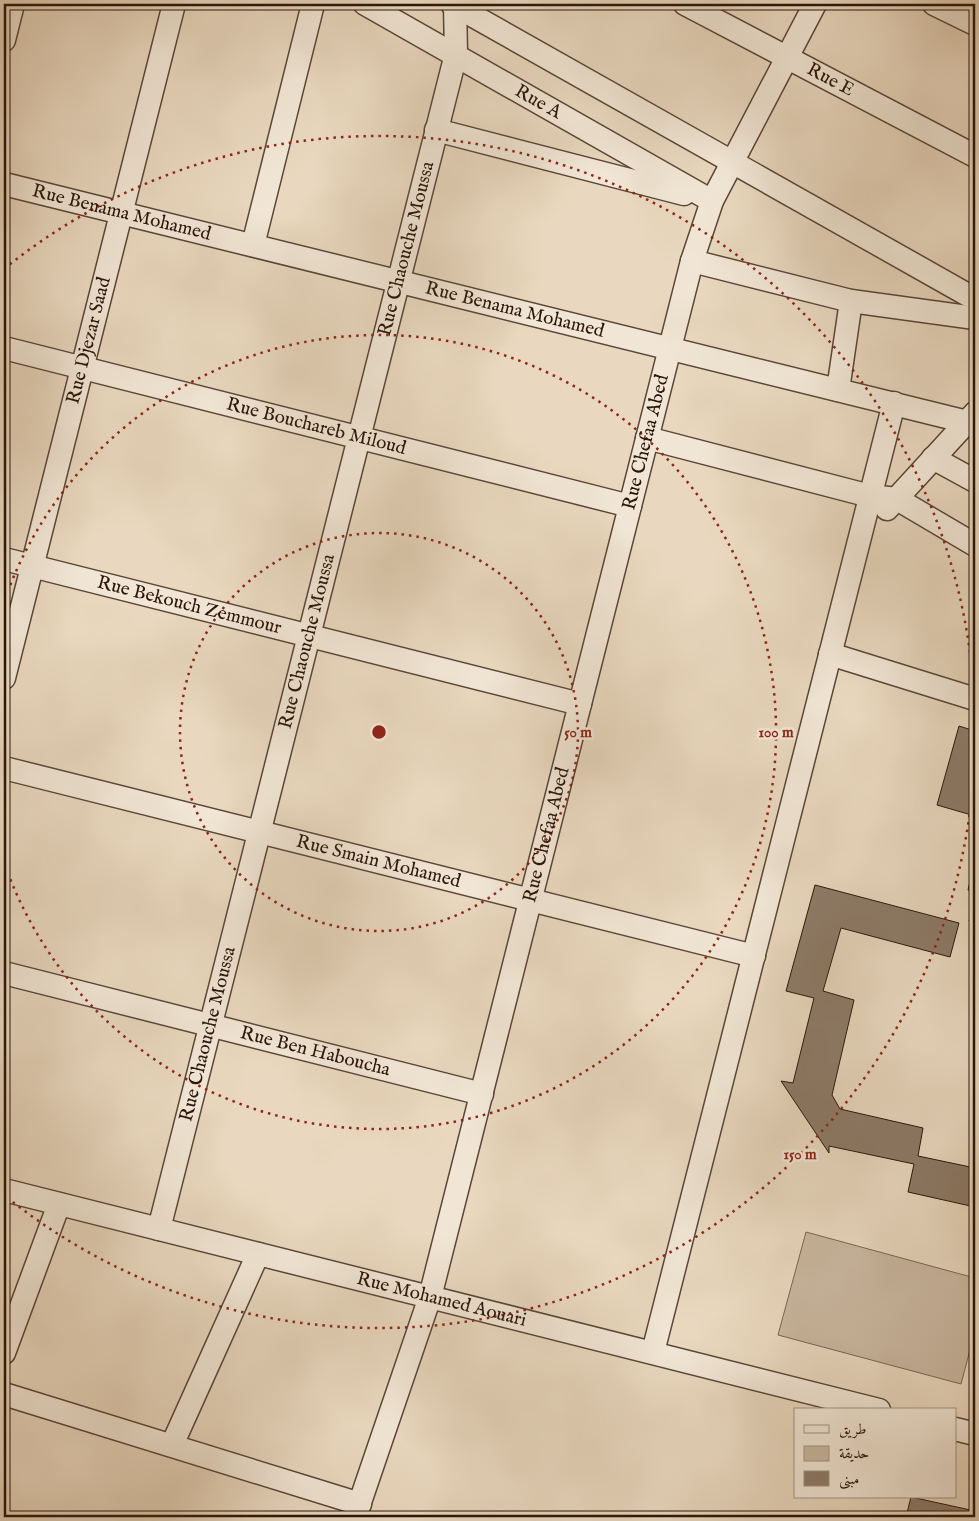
<svg xmlns="http://www.w3.org/2000/svg" width="979" height="1521" viewBox="0 0 979 1521" font-family="'IM FELL English',Amiri,serif">
	<style>
		.green { fill: #c9b7a0; stroke: #7a6656 }
		.building { fill: #8d7b69; stroke: #2a160b }
		.lines { fill: none; stroke-linecap: round; stroke-linejoin: round }
		.street-casing { stroke: #5a4638; stroke-width: 25 }
		.street { stroke: #f1e6d5; stroke-width: 22 }
		.ring { fill: none; stroke: #8f2418; stroke-width: 2.5; stroke-dasharray: 2.5 5 }
		.labels { text-anchor: middle; dominant-baseline: central; stroke-width: 5; stroke-linejoin: round; paint-order: stroke }
		.street-label { font-size: 19px; fill: #2a160b; stroke: #f1e6d5 }
		.centre { fill: #8f2418; stroke: #f1e6d5; stroke-width: 2.5 }
		.ring-label { font-size: 15px; text-anchor: middle; font-weight: bold; fill: #8f2418; stroke: #f1e6d5; stroke-width: 5; stroke-linejoin: round; paint-order: stroke }
	</style>
	<rect width="100%" height="100%" fill="#e9d8bf"/>
	<filter id="stains"><feTurbulence type="fractalNoise" baseFrequency=".004" numOctaves="4"/><feColorMatrix values="0 0 0 0 .2 0 0 0 0 .09 0 0 0 0 .02 0 0 0 .5 -.17"/></filter>
	<radialGradient id="worn" r=".72"><stop offset=".6" stop-color="#630" stop-opacity="0"/><stop offset="1" stop-color="#630" stop-opacity=".3"/></radialGradient>
	<polygon class="green" points="806,1232 975,1278 975,1331 961,1384 778,1335"/>
	<g class="building">
		<polygon points="959,726 975,731 975,816 937,805"/>
		<polygon points="974,864 975,864 975,891 968,890"/>
		<polygon points="815,885 959,923 950,957 841,928 823,991 854,1000 832,1095 840,1109 923,1128 918,1156 975,1168 975,1207 908,1192 914,1164 829,1146 829,1153 781,1081 793,1083 814,998 786,991"/>
		<polygon points="975,900 975,923 969,921"/>
		<polygon points="911,1497 975,1511 975,1517 906,1517"/>
	</g>
	<g class="lines">
		<g class="street-casing">
			<g id="street">
				<path id="s1" d="M 365,4 L 712,201"/>
				<polyline points="452,4 975,299"/>
				<path id="s2" d="M 685,4 L 975,156"/>
				<polyline points="934,4 975,24"/>
				<polyline points="4,40 13,4"/>
				<polyline points="436,130 684,194"/>
				<path id="s3" d="M 4,184 L 967,422"/>
				<polyline points="253,245 313,4"/>
				<polyline points="692,261 851,301 975,318"/>
				<path id="s4" d="M 4,348 L 630,506"/>
				<polyline points="838,390 851,301"/>
				<polyline points="647,438 870,496 897,499 975,545"/>
				<polyline points="933,458 975,481"/>
				<polyline points="887,509 975,413"/>
				<path id="s5" d="M 4,559 L 580,704"/>
				<polyline points="830,654 975,699"/>
				<path id="s6" d="M 4,678 L 174,4"/>
				<path id="s7" d="M 4,768 L 754,956"/>
				<path id="s8" d="M 4,973 L 482,1094"/>
				<path id="s9" d="M 4,1190 L 879,1410"/>
				<path id="s10" d="M 159,1229 L 456,54 L 455,4"/>
				<polyline points="653,1352 894,403"/>
				<polyline points="4,1353 59,1204"/>
				<polyline points="4,1394 360,1504"/>
				<polyline points="955,1429 975,1434"/>
				<polyline points="172,1445 258,1254"/>
				<path id="s11" d="M 355,1517 L 430,1297 L 692,261 L 712,201 L 815,4"/>
			</g>
		</g>
		<use href="#street" class="street"/>
	</g>
	<g class="ring">
		<circle cx="379" cy="732" r="199"/>
		<path d="M5 599A397 397 0 1 1 5 865"/>
		<path d="M4 269A596 596 0 1 1 4 1195"/>
	</g>
	<g class="labels">
		<g class="street-label">
			<text stroke="none"><textPath href="#s2" startOffset="164">Rue E</textPath></text>
			<text stroke="none"><textPath href="#s1" startOffset="199">Rue A</textPath></text>
			<text stroke="none"><textPath href="#s3" startOffset="121">Rue Benama Mohamed</textPath></text>
			<text stroke="none"><textPath href="#s10" startOffset="1011">Rue Chaouche Moussa</textPath></text>
			<text stroke="none"><textPath href="#s3" startOffset="526">Rue Benama Mohamed</textPath></text>
			<text stroke="none"><textPath href="#s6" startOffset="348">Rue Djezar Saad</textPath></text>
			<text stroke="none"><textPath href="#s4" startOffset="322">Rue Bouchareb Miloud</textPath></text>
			<text stroke="none"><textPath href="#s11" startOffset="1114">Rue Chefaa Abed</textPath></text>
			<text stroke="none"><textPath href="#s5" startOffset="191">Rue Bekouch Zemmour</textPath></text>
			<text stroke="none"><textPath href="#s10" startOffset="606">Rue Chaouche Moussa</textPath></text>
			<text stroke="none"><textPath href="#s11" startOffset="709">Rue Chefaa Abed</textPath></text>
			<text stroke="none"><textPath href="#s7" startOffset="386">Rue Smain Mohamed</textPath></text>
			<text stroke="none"><textPath href="#s10" startOffset="201">Rue Chaouche Moussa</textPath></text>
			<text stroke="none"><textPath href="#s8" startOffset="321">Rue Ben Haboucha</textPath></text>
			<text stroke="none"><textPath href="#s9" startOffset="451">Rue Mohamed Aouari</textPath></text>
		</g>
	</g>
	<circle cx="379" cy="732" r="8" class="centre"/>
	<g class="ring-label">
		<text x="578" y="737">50 m</text>
		<text x="776" y="737">100 m</text>
		<text x="800" y="1159">150 m</text>
	</g>
	<rect width="979" height="1521" fill="none" stroke="#e9d8bf" stroke-width="20"/>
	<rect x="5" y="5" width="969" height="1511" fill="none" stroke="#2a160b" stroke-width="2.5"/>
	<rect x="10" y="10" width="959" height="1501" fill="none" stroke="#2a160b"/>
	<rect x="794" y="1408" width="162" height="90" fill="#f1e6d5" stroke="#a19384"/>
	<rect x="804" y="1425" width="25" height="8" fill="#f1e6d5" stroke="#a19384"/>
	<text x="839" y="1434" font-size="15" fill="#2a160b">طريق</text>
	<rect x="804" y="1446" width="25" height="15" fill="#c9b7a0" stroke="#a19384"/>
	<text x="839" y="1458" font-size="15" fill="#2a160b">حديقة</text>
	<rect x="804" y="1471" width="25" height="15" fill="#8d7b69" stroke="#a19384"/>
	<text x="839" y="1484" font-size="15" fill="#2a160b">مبنى</text>
	<rect width="100%" height="100%" filter="url(#stains)"/>
	<rect width="100%" height="100%" fill="url(#worn)"/>
</svg>
